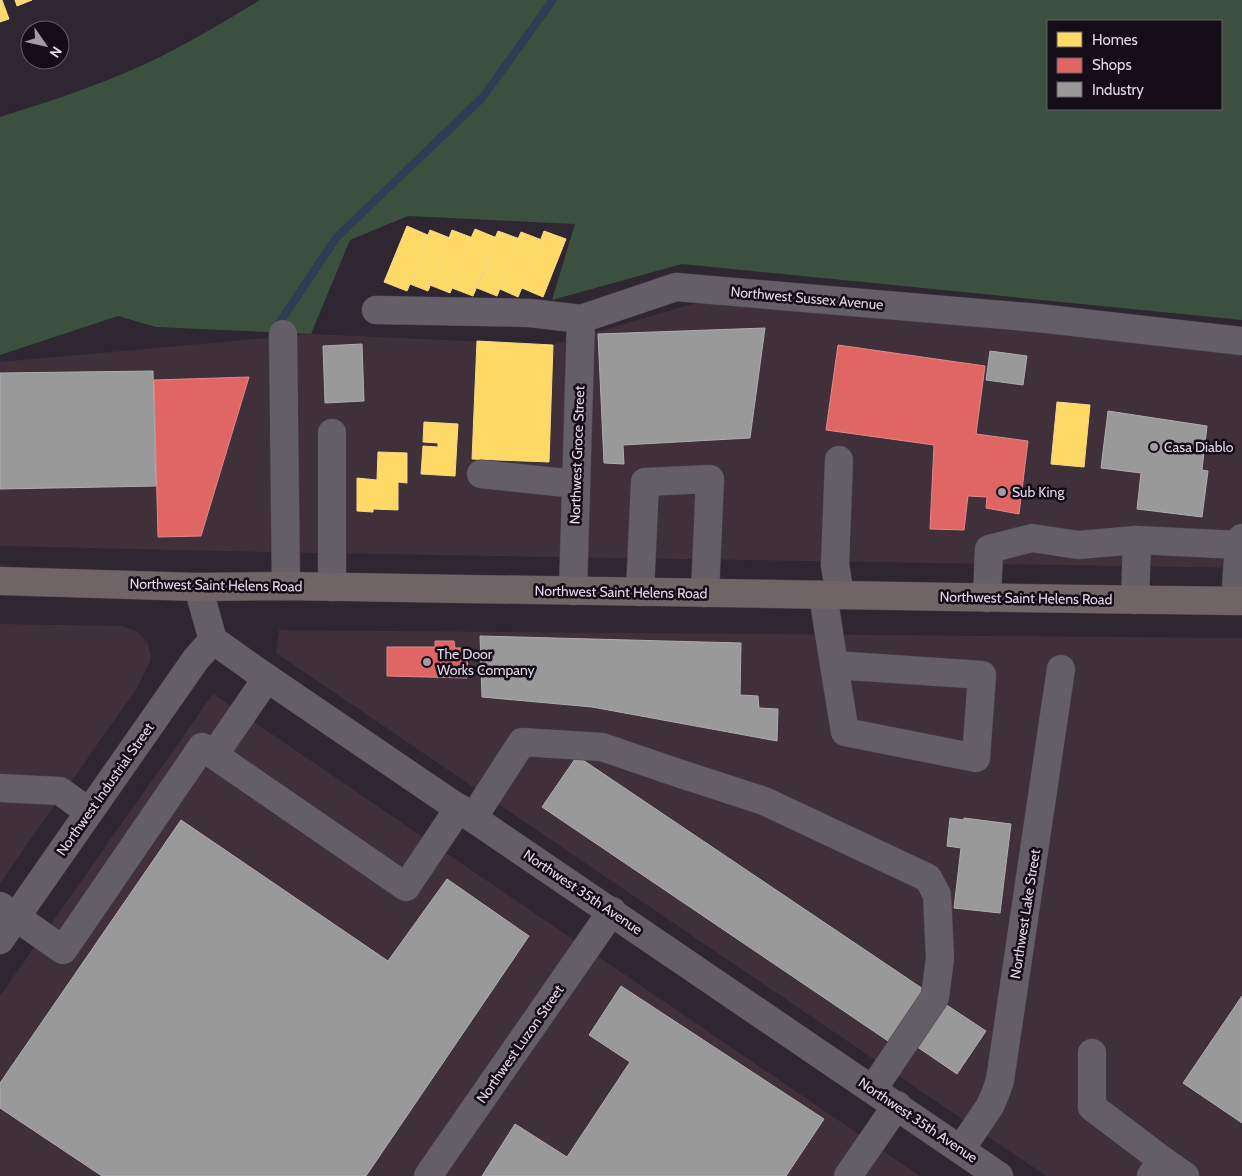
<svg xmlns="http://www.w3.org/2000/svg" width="1242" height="1176" viewBox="0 0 1242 1176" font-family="Cabin,sans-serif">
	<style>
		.industrial { fill: #3f303a }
		.forest { fill: #3b503e; fill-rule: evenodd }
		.homes { fill: #ffd966; stroke: #f6d98c }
		.shops { fill: #e06666; stroke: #e1888c }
		.industry { fill: #999; stroke: #afacb0 }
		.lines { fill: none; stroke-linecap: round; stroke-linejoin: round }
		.stream { stroke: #2c3d54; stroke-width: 8 }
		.minor-casing { stroke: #4b444e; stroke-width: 29 }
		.major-casing { stroke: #4b444e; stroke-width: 29 }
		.minor { stroke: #645e67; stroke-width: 28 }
		.major { stroke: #6f6567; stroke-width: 28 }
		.poi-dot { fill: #a39aa7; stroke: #140d17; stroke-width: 2 }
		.labels { text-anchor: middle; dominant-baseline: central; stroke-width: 5; stroke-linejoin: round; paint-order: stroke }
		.street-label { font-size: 14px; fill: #e2d8e6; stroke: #140d17 }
		.poi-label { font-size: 14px; fill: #e2d8e6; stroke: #140d17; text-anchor: start }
	</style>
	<rect width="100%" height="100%" fill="#2e2631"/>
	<g class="industrial">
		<polygon points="737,291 1242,329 1242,568 314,553 0,546 0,362 311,334 552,345"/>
		<polygon points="0,624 121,626 136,631 148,643 151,659 137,688 0,883"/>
		<polygon points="279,630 1242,638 1242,1176 1046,1176 276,653"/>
		<polygon points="213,694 920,1176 0,1176 0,996"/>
	</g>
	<path class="forest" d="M 260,0 L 1242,0 L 1242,320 L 682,264 L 552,300 L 575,224 L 408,216 L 350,240 L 311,334 L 156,327 L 118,316 L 0,355 L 0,117 C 54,100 109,82 160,57 C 195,39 227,20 260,0 ZM 1048,21 L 1221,21 L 1221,109 L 1048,109 Z"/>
	<g class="homes">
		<polygon points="0,0 2,0 9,19 0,22"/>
		<polygon points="15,0 32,0 17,6"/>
		<polygon points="407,226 430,236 407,291 384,282"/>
		<polygon points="475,229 497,238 473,296 452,288 473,238 471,238"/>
		<polygon points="430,230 450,238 428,291 410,284 430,236 428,235"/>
		<polygon points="452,230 473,238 450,293 430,285 450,238 449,238"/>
		<polygon points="498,231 520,239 497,296 477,288 497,238 495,238"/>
		<polygon points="544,231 566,239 543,297 522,288"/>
		<polygon points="521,232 542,240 518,297 500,289 520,239 518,239"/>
		<polygon points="477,341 553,345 549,462 472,459"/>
		<polygon points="1057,402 1090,405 1084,467 1051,464"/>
		<polygon points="424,422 458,424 455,476 421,474 423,446 438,447 438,443 423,442"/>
		<polygon points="378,452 407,453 407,483 398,482 398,510 373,509 373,512 357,511 357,478 377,480"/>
	</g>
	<g class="shops">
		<polygon points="838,345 985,366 976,434 1028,441 1019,514 986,508 987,497 968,496 964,530 930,529 934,445 826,430"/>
		<polygon points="249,377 201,536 158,537 154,380"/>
		<polygon points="435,641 454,641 455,648 468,648 467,678 387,676 387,647 435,647"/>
	</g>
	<g class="industry">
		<polygon points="765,328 750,438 623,445 624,464 604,463 598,334"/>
		<polygon points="362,344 364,401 325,403 323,346"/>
		<polygon points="990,351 1027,356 1023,385 986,380"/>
		<polygon points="153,371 156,486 0,489 0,373"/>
		<polygon points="1108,411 1207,426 1202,470 1208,471 1202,517 1137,509 1141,473 1101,468"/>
		<polygon points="480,636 741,643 740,695 758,696 759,708 778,709 777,741 592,707 482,697"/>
		<polygon points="577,756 932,995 897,1047 542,807"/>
		<polygon points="950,818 964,820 964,818 1011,824 1000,913 954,908 961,848 947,846"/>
		<polygon points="181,820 388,961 447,879 529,936 366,1176 102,1176 0,1108 0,1083"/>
		<polygon points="621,986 824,1119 786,1176 482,1176 515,1124 567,1157 630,1062 589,1035"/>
		<polygon points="1242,996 1242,1123 1183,1083"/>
		<polygon points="939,1000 986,1031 957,1074 910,1042"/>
	</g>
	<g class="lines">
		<polyline class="stream" points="278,325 336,238 482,98 553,0"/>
		<g class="minor-casing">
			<g id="minor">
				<polyline points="376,310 530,313 581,319 676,287 1038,318 1242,341"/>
				<polyline points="283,334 286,586"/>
				<polyline points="839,460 835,565 840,595"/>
				<polyline points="481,474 576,484"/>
				<polyline points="198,587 213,640 258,672 999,1176"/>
				<polyline points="332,587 332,433"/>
				<polyline points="573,591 581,319"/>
				<polyline points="640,592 645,482 710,479 705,593"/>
				<polyline points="823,595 834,665 982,675 976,758 845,732 834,665"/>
				<polyline points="987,598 989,549 1032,538 1078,545 1137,540 1239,545"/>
				<polyline points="1135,600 1137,540"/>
				<polyline points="1235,601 1239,545 1242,538"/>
				<polyline points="267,678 214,755 406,887 459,808"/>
				<polyline points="0,788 60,791 89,812"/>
				<polyline points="473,818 522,742 602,747 675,772 764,801 928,878 937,895 940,958 935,997 873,1089"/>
				<polyline points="0,906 63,950 202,747 214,755"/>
				<polyline points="0,940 196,659 213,640"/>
				<polyline points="1092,1053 1092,1107 1162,1160 1151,1176"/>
				<polyline points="961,1149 990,1106 996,1092 1000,1080 1061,669"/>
				<polyline points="1162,1160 1185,1176"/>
				<polyline points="428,1176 612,911"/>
				<polyline points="848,1176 897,1105"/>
			</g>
		</g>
		<g class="major-casing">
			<polyline id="major" points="0,581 198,587 286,586 1085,599 1242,601"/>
		</g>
		<use href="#minor" class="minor"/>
		<use href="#major" class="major"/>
	</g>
	<g class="poi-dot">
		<circle cx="1154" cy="447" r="5"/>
		<circle cx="1002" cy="492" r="5"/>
		<circle cx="427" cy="662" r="5"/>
	</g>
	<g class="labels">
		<g class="street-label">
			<text transform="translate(807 298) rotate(5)">Northwest Sussex Avenue</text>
			<text transform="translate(577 455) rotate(-88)">Northwest Groce Street</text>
			<text transform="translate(216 585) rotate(1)">Northwest Saint Helens Road</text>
			<text transform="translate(621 592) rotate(1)">Northwest Saint Helens Road</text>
			<text transform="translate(1026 598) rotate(1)">Northwest Saint Helens Road</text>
			<text transform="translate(105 789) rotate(-55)">Northwest Industrial Street</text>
			<text transform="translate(583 892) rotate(34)">Northwest 35th Avenue</text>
			<text transform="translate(1025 914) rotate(-81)">Northwest Lake Street</text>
			<text transform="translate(520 1044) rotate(-55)">Northwest Luzon Street</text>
			<text transform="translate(918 1120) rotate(34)">Northwest 35th Avenue</text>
		</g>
		<g class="poi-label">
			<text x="1164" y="447">Casa Diablo</text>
			<text x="1012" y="492">Sub King</text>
			<text x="437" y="654">The Door<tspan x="437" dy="16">Works Company</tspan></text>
		</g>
	</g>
	<rect x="1047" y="20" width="175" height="90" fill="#140d17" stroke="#665e6a"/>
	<rect x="1057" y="32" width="25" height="15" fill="#ffd966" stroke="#665e6a"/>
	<text x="1092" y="45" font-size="15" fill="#e2d8e6">Homes</text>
	<rect x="1057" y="58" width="25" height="15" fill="#e06666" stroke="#665e6a"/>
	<text x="1092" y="70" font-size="15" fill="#e2d8e6">Shops</text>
	<rect x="1057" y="82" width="25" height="15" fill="#999999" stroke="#665e6a"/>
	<text x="1092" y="95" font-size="15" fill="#e2d8e6">Industry</text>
	<g transform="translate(45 45) rotate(124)"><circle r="24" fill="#140d17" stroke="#665e6a"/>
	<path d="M0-4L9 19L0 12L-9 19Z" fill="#a39aa7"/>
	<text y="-8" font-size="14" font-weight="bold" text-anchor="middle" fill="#e2d8e6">N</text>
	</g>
</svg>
